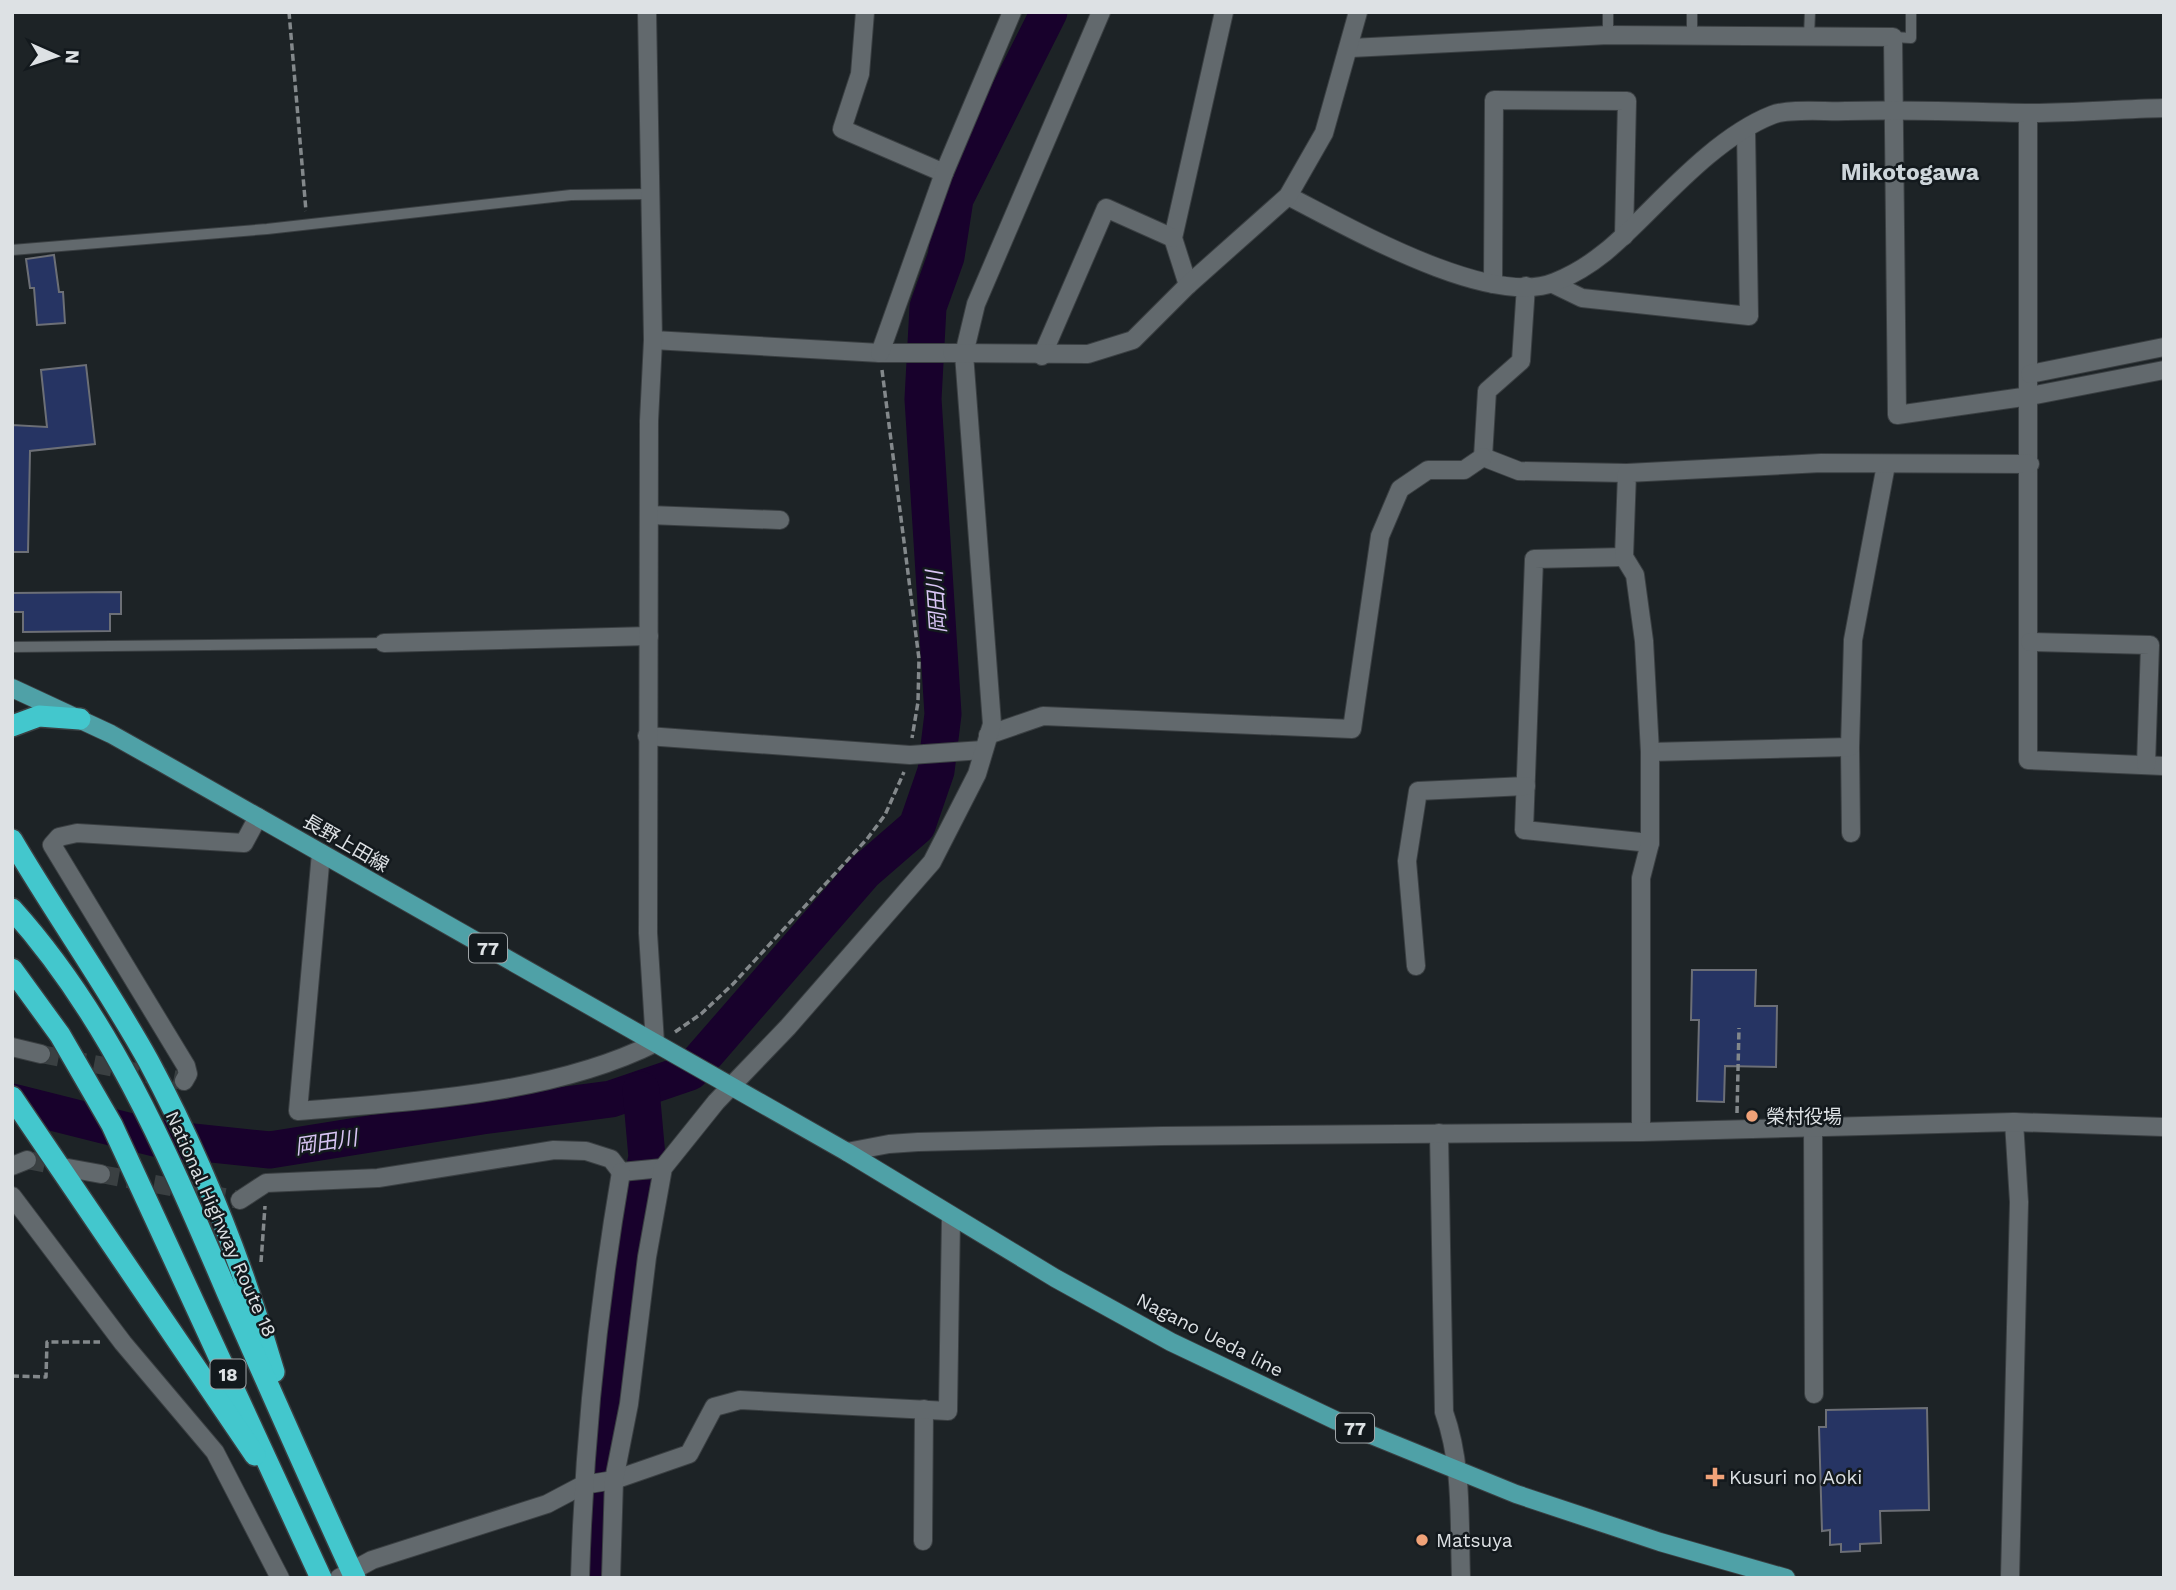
<svg xmlns="http://www.w3.org/2000/svg" width="2176" height="1590" viewBox="0 0 2176 1590" font-family="'Work Sans','Noto Sans JP',sans-serif">
	<style>
		.lines { fill: none; stroke-linecap: round; stroke-linejoin: round }
		.river { stroke: #18012c; stroke-width: 37 }
		.building { fill: #263463; stroke: #6c6f76; stroke-width: 2 }
		.street-tunnel { stroke: #3a4042; stroke-width: 18; stroke-dasharray: 18 9; stroke-linecap: butt }
		.lane-casing { stroke: #3a3f42; stroke-width: 12 }
		.street-casing { stroke: #3a3f42; stroke-width: 20 }
		.secondary-casing { stroke: #3a3f42; stroke-width: 20 }
		.primary-casing { stroke: #3a3f42; stroke-width: 20 }
		.highway-casing { stroke: #3a3f42; stroke-width: 24 }
		.path { stroke: #83888b; stroke-width: 3.5; stroke-dasharray: 7 3.5; stroke-linecap: butt }
		.lane { stroke: #62696d; stroke-width: 10 }
		.street { stroke: #62696d; stroke-width: 18 }
		.secondary { stroke: #62696d; stroke-width: 18 }
		.primary { stroke: #4fa1a7; stroke-width: 18 }
		.highway { stroke: #43c7cd; stroke-width: 21 }
		.poi-dot { fill: #f0a278; stroke: #13191d; stroke-width: 2.5 }
		.labels { text-anchor: middle; dominant-baseline: central; stroke-width: 5; stroke-linejoin: round; paint-order: stroke }
		.shield { fill: #13191d; stroke: #a0a5a8; stroke-width: 2 }
		.shield-label { font-size: 18px; font-weight: bold; fill: #dde1e4 }
		.street-label { font-size: 19px; fill: #dde1e4; stroke: #13191d }
		.poi-label { font-size: 19px; fill: #dde1e4; stroke: #13191d; text-anchor: start }
		.water-label { font-size: 21px; font-style: italic; fill: #d8c4f4; stroke: #13191d }
		.quarter-label { font-size: 23px; font-weight: bold; fill: #cdd5da; stroke: #13191d }
	</style>
	<rect width="100%" height="100%" fill="#1d2326"/>
	<g class="lines">
		<g class="river">
			<polyline points="12,1102 155,1138 270,1150 482,1116 611,1099 690,1072 864,872 917,826 936,771 943,714 923,399 928,307 946,257 955,199 1049,12"/>
			<polyline points="594,1578 600,1461 617,1293 647,1157 641,1090"/>
		</g>
	</g>
	<g class="building">
		<polygon points="54,255 59,292 63,292 65,323 37,325 34,288 30,288 26,259"/>
		<polygon points="86,365 95,444 30,451 28,552 12,552 12,425 47,427 41,370"/>
		<polygon points="121,592 121,614 110,614 110,631 23,632 23,612 12,612 12,593"/>
		<polygon points="1692,970 1756,970 1755,1006 1777,1006 1776,1067 1725,1066 1724,1102 1697,1101 1699,1020 1691,1020"/>
		<polygon points="1927,1408 1929,1510 1880,1511 1881,1543 1860,1544 1860,1551 1841,1552 1841,1544 1830,1545 1830,1530 1822,1531 1819,1427 1826,1427 1826,1410"/>
	</g>
	<g class="lines">
		<g class="street-tunnel">
			<polyline points="41,1054 184,1081"/>
			<polyline points="27,1160 68,1168"/>
			<polyline points="101,1174 240,1200"/>
		</g>
		<g class="lane-casing">
			<g id="lane">
				<polyline points="1608,35 1608,12"/>
				<polyline points="1692,36 1692,12"/>
				<polyline points="1809,36 1810,12"/>
				<polyline points="1893,37 1911,38 1911,12"/>
				<polyline points="12,250 267,229 571,195 651,194"/>
				<polyline points="12,647 384,643"/>
			</g>
		</g>
		<g class="street-casing">
			<g id="street">
				<polyline points="865,12 860,74 842,129 944,173"/>
				<polyline points="1351,48 1608,35 1893,37 1897,415 2030,396 2164,370"/>
				<polyline points="2028,113 2028,760 2164,766"/>
				<polyline points="1493,284 1494,100 1627,101 1624,236"/>
				<polyline points="1553,284 1582,298 1749,316 1746,130"/>
				<polyline points="1188,285 1173,238 1224,12"/>
				<polyline points="653,340 880,353 952,353"/>
				<polyline points="880,353 944,173 1012,12"/>
				<polyline points="1042,356 1106,208 1173,238"/>
				<polyline points="2030,374 2164,347"/>
				<polyline points="1483,457 1487,391 1521,361 1526,286"/>
				<polyline points="1483,457 1519,471 1627,473"/>
				<polyline points="649,515 780,520"/>
				<polyline points="1624,557 1534,559 1524,830 1650,843"/>
				<polyline points="2030,642 2150,645 2146,765"/>
				<polyline points="384,643 649,636"/>
				<polyline points="988,735 1043,716 1352,729 1380,536 1400,489 1428,470 1464,470 1483,457"/>
				<polyline points="647,736 910,755 983,750"/>
				<polyline points="1850,747 1851,833"/>
				<polyline points="1650,752 1850,747 1853,640 1886,465"/>
				<path d="M 321,853 L 298,1111 C 414,1101 551,1095 655,1043"/>
				<polyline points="1416,966 1407,861 1418,791 1526,786"/>
				<polyline points="12,1047 41,1054"/>
				<polyline points="184,1081 188,1074 186,1066 52,845 59,837 77,833 244,843 258,817"/>
				<polyline points="1813,1126 1814,1394"/>
				<polyline points="1641,1132 1641,878 1650,843 1650,752 1644,641 1635,575 1624,557 1627,473 1821,463 2030,464"/>
				<path d="M 1439,1133 L 1444,1412 C 1463,1465 1459,1522 1461,1578"/>
				<polyline points="12,1166 27,1160"/>
				<polyline points="68,1168 101,1174"/>
				<polyline points="12,1196 123,1343 215,1452 280,1578"/>
				<polyline points="240,1200 266,1183 378,1178 554,1150 586,1151 611,1159 621,1172 663,1168"/>
				<polyline points="923,1541 924,1409"/>
				<polyline points="339,1578 372,1560 547,1504 583,1485 614,1480 689,1454 714,1407 740,1400 948,1411 951,1217"/>
				<path d="M 580,1578 C 584,1441 598,1306 621,1172"/>
				<polyline points="611,1578 614,1480 629,1404 647,1257 663,1168 716,1102 788,1027 932,862 977,774 992,724 964,354 976,304 1101,12"/>
				<polyline points="2010,1578 2019,1202 2014,1122"/>
			</g>
		</g>
		<g class="secondary-casing">
			<g id="secondary">
				<polyline points="647,12 653,340 649,421 648,933 655,1043"/>
				<path d="M 1288,196 C 1347,226 1490,309 1555,282 C 1593,267 1619,241 1647,213 C 1682,178 1726,133 1772,115 C 1789,108 1827,112 1846,111 C 1906,109 1966,112 2026,113 C 2072,113 2118,109 2164,108"/>
				<polyline points="952,353 1088,354 1133,340 1188,285 1288,196 1324,133 1358,12"/>
				<polyline points="847,1152 889,1144 918,1142 1162,1136 1641,1132 2014,1122 2164,1127"/>
			</g>
		</g>
		<g class="primary-casing">
			<polyline id="primary" points="12,688 111,734 161,762 847,1152 1055,1278 1171,1342 1337,1421 1516,1494 1660,1542 1786,1578"/>
		</g>
		<g class="highway-casing">
			<g id="highway">
				<polyline points="12,726 39,716 80,719"/>
				<path d="M 12,840 C 56,915 107,986 149,1062 C 202,1161 243,1265 274,1372"/>
				<path d="M 12,909 C 112,1020 169,1157 227,1292 C 269,1387 311,1483 355,1578"/>
				<polyline points="12,969 60,1035 112,1125 321,1578"/>
				<polyline points="12,1097 255,1455"/>
			</g>
		</g>
		<g class="path">
			<polyline points="289,12 306,211"/>
			<polyline points="882,370 919,659 918,702 912,738"/>
			<polyline points="675,1032 701,1014 733,984 867,839 885,815 904,772"/>
			<polyline points="1737,1113 1739,1028"/>
			<polyline points="261,1262 265,1206"/>
			<polyline points="12,1376 46,1377 47,1342 100,1342"/>
		</g>
		<use href="#lane" class="lane"/>
		<use href="#street" class="street"/>
		<use href="#secondary" class="secondary"/>
		<use href="#primary" class="primary"/>
		<use href="#highway" class="highway"/>
	</g>
	<g class="poi-dot">
		<circle cx="1752" cy="1116" r="7"/>
		<path d="M1711.5 1466.5h7v7h7v7h-7v7h-7v-7h-7v-7h7z"/>
		<circle cx="1422" cy="1540" r="7"/>
	</g>
	<g class="labels">
		<g class="shield">
			<rect x="469" y="933.5" width="38" height="29" rx="5"/>
			<rect x="210.5" y="1359.5" width="35" height="29" rx="5"/>
			<rect x="1336" y="1413.5" width="38" height="29" rx="5"/>
		</g>
		<g class="shield-label">
			<text x="488" y="948">77</text>
			<text x="228" y="1374">18</text>
			<text x="1355" y="1428">77</text>
		</g>
		<g class="street-label">
			<text transform="translate(346 843) rotate(30)">長野上田線</text>
			<text transform="translate(221 1224) rotate(66)">National Highway Route 18</text>
			<text transform="translate(1210 1335) rotate(27)">Nagano Ueda line</text>
		</g>
		<g class="poi-label">
			<text x="1766" y="1116">榮村役場</text>
			<text x="1729" y="1477">Kusuri no Aoki</text>
			<text x="1436" y="1540">Matsuya</text>
		</g>
		<g class="water-label">
			<text transform="translate(936 602) rotate(-94)">岡田川</text>
			<text transform="translate(326 1142) rotate(-9)">岡田川</text>
		</g>
		<g class="quarter-label">
			<text x="1910" y="172">Mikotogawa</text>
		</g>
	</g>
	<rect width="2176" height="1590" fill="none" stroke="#dde1e4" stroke-width="28"/>
	<g transform="translate(56 56) rotate(93)" stroke="#13191d" stroke-width="5" paint-order="stroke">
	<path d="M0-5L12 26L0 18L-12 26Z" fill="#dde1e4"/>
	<text y="-10" font-size="19" font-weight="bold" text-anchor="middle" fill="#dde1e4">N</text>
	</g>
</svg>
